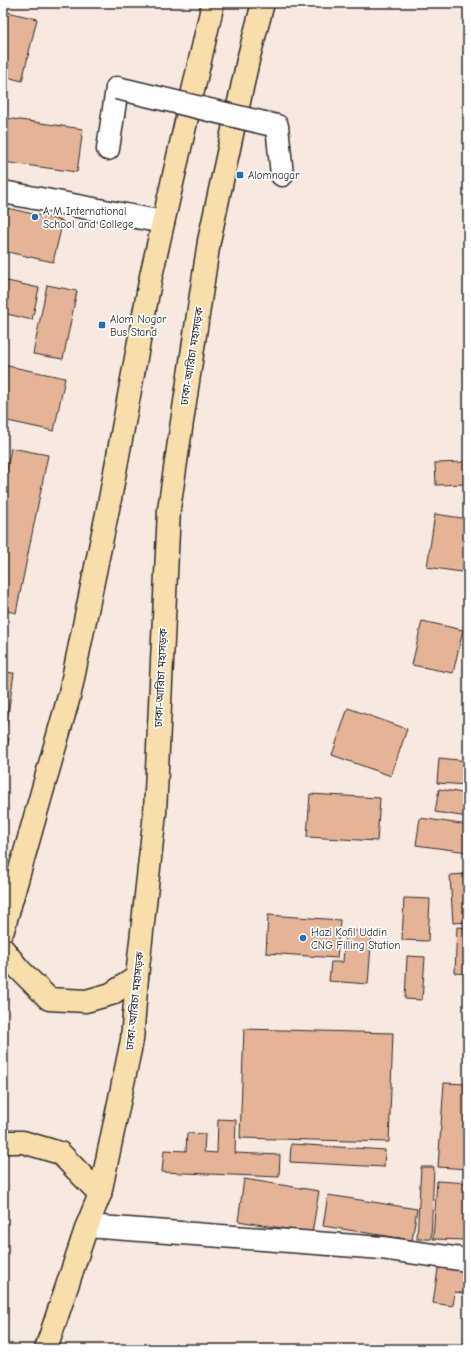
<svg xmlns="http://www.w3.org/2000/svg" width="471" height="1352" viewBox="0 0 471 1352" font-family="'Comic Neue','Noto Sans Bengali',sans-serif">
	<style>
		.building { fill: #e5b497; stroke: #2b2b2b }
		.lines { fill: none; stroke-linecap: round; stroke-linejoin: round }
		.street-casing { stroke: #2b2b2b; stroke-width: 25 }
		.highway-casing { stroke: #2b2b2b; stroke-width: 25 }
		.street { stroke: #fff; stroke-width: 22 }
		.highway { stroke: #f8deab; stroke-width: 22 }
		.street-bridge-casing { stroke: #2b2b2b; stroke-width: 25; stroke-linecap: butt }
		.street-bridge { stroke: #fff; stroke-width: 22 }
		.poi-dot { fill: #1f6fb2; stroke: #fff; stroke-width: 1.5 }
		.labels { text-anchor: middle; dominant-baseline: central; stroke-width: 3.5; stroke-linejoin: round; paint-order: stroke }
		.poi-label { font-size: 11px; fill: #2b2b2b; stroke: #fff; text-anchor: start }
		.street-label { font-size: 11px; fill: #2b2b2b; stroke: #fff }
	</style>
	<rect width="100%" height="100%" fill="#f7e8e0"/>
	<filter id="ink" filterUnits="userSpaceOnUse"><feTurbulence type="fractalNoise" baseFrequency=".025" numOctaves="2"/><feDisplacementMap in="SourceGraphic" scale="8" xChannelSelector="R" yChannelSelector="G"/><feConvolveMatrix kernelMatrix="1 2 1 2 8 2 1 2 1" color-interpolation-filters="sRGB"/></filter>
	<g filter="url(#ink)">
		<g class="building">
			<polygon points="3,11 37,19 22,81 3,76"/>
			<polygon points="6,118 83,129 77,172 3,162 3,141"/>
			<polygon points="7,208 63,221 53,262 3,251 3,226"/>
			<polygon points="3,280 39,288 32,320 3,313"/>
			<polygon points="47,285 77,291 63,359 33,354"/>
			<polygon points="3,365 65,378 54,431 3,420"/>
			<polygon points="11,448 48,455 16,613 3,610 3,490"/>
			<polygon points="466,462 467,484 436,485 435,463"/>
			<polygon points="435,514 468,519 468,573 427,567"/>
			<polygon points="422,621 463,630 453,673 412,665"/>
			<polygon points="3,672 14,673 6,729 3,729"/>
			<polygon points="348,708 407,729 391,776 332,755"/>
			<polygon points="3,737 9,738 3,772"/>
			<polygon points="439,758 468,761 468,785 437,783"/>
			<polygon points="439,789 468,794 468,817 435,812"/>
			<polygon points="310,794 380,798 377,841 307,837"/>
			<polygon points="420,818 468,825 468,852 416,845"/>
			<polygon points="468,874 468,922 453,923 450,875"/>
			<polygon points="404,898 430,899 428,941 402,940"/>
			<polygon points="268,915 340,920 337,958 266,953"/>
			<polygon points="457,927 468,928 468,974 455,973"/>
			<polygon points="345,930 372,932 368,984 329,981 331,962 343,962"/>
			<polygon points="407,956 425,957 422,1000 405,999"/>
			<polygon points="244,1029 393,1033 389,1142 240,1138"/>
			<polygon points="444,1083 468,1084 468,1169 438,1167"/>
			<polygon points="218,1119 236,1120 235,1153 280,1155 279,1177 162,1172 164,1150 186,1151 187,1133 205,1134 204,1152 217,1153"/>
			<polygon points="291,1144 385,1150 384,1167 290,1162"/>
			<polygon points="421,1167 434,1167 431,1239 417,1239"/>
			<polygon points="244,1179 319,1191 312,1233 238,1221"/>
			<polygon points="437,1181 468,1183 467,1240 433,1239"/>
			<polygon points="328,1195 417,1209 412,1240 323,1226"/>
			<polygon points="439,1262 468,1266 468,1294 455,1292 453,1306 433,1303"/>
			<polygon points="464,1342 468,1343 468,1349 462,1349"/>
		</g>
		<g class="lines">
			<g class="street-casing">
				<g id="street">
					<polyline points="264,123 277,126 282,175"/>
					<polyline points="108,149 117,88"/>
					<polyline points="3,192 163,222"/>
					<polyline points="87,1226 382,1248 468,1260"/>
				</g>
			</g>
			<g class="highway-casing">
				<g id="highway">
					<polyline points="3,930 70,693 110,499 151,276 213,3"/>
					<polyline points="3,949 19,969 49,999 86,1001 111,994 137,977"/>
					<polyline points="3,1142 23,1142 60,1153 100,1194"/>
					<polyline points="46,1349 87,1226 100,1194 132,1040 137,977 155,813 169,509 209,241 248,60 263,3"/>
				</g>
			</g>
			<use href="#street" class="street"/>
			<use href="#highway" class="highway"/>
			<g class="street-bridge-casing">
				<polyline id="street-bridge" points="117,88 264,123"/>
			</g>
			<use href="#street-bridge" class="street-bridge"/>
		</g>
	</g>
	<g class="poi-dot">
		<rect x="236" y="171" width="8" height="8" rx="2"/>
		<circle cx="35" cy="217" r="4"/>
		<rect x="98" y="321" width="8" height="8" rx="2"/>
		<circle cx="303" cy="938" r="4"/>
	</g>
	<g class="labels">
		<g class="poi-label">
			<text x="248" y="175">Alomnagar</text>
			<text x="43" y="211">A M International<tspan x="43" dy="13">School and College</tspan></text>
			<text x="110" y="319">Alom Nogor<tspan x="110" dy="13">Bus Stand</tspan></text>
			<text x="311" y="932">Hazi Kofil Uddin<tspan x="311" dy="13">CNG Filling Station</tspan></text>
		</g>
		<g class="street-label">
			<text transform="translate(192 356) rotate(-81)">ঢাকা-আরিচা মহাসড়ক</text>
			<text transform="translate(161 678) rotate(-87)">ঢাকা-আরিচা মহাসড়ক</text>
			<text transform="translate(135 1001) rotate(-84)">ঢাকা-আরিচা মহাসড়ক</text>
		</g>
	</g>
	<rect width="471" height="1352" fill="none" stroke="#fff" stroke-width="16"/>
	<rect x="8" y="8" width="455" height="1336" fill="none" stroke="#2b2b2b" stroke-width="1.5" filter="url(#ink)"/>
</svg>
